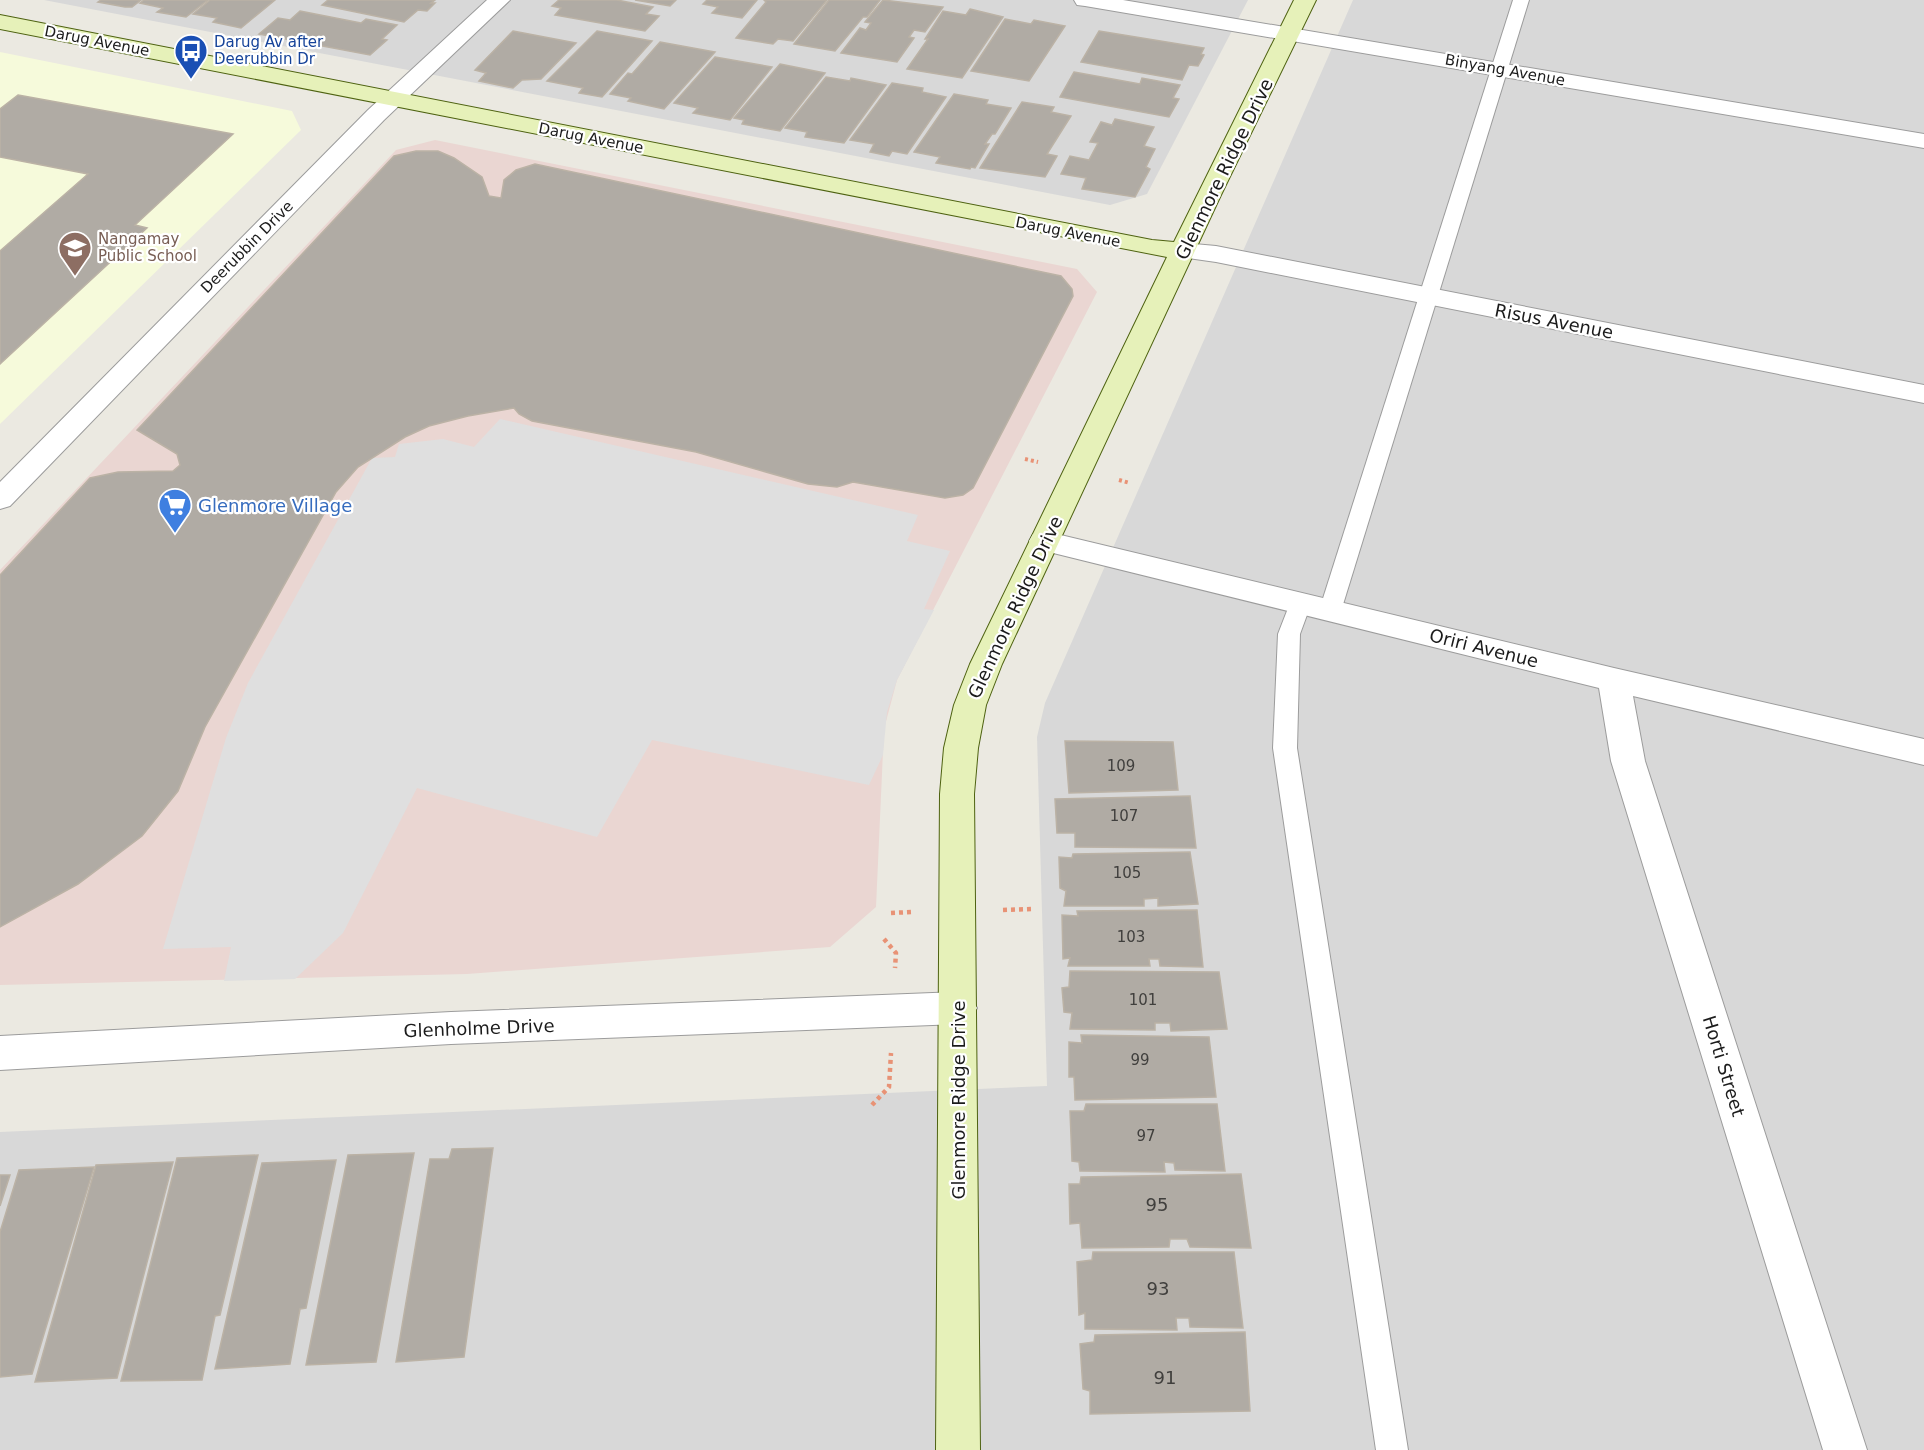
<svg xmlns="http://www.w3.org/2000/svg" width="1924" height="1450" viewBox="0 0 1924 1450" font-family="'DejaVu Sans',sans-serif">
	<style>
		.residential { fill: #d8d8d8 }
		.commercial { fill: #ead6d2 }
		.education { fill: #f6fadb }
		.parking { fill: #dfdfdf }
		.building { fill: #b0aba4; stroke: #bbb2a5; stroke-width: 1.5 }
		.lines { fill: none; stroke-linecap: round; stroke-linejoin: round }
		.lane-casing { stroke: #9c9c9c; stroke-width: 2 }
		.street-casing { stroke: #9c9c9c; stroke-width: 2 }
		.secondary-casing { stroke: #4e6211; stroke-width: 2 }
		.path-far1 { stroke: #e89275; stroke-width: 4; stroke-dasharray: 3 3; stroke-linecap: butt }
		.path { stroke: #e89275; stroke-width: 4.5; stroke-dasharray: 4 4; stroke-linecap: butt }
		.lane { fill: #fff; fill-rule: evenodd }
		.street { fill: #fff; fill-rule: evenodd }
		.secondary { fill: #e6f1b9; fill-rule: evenodd }
		.labels { text-anchor: middle; dominant-baseline: central; stroke-width: 4.5; stroke-linejoin: round; paint-order: stroke }
		.far-street-label { font-size: 15px; fill: #1b1b1b; stroke: #fff }
		.far-transit-label { font-size: 15px; fill: #164399; stroke: #fff; text-anchor: start }
		.far-education-label { font-size: 15px; fill: #785e54; stroke: #fff; text-anchor: start }
		.number-label { font-size: 15px; fill: #403f3d }
		.street-label { font-size: 18px; fill: #1b1b1b; stroke: #fff }
		.shop-label { font-size: 18px; fill: #366cbe; stroke: #fff; text-anchor: start }
		.near-number-label { font-size: 18px; fill: #403f3d }
	</style>
	<rect width="100%" height="100%" fill="#ebe9e1"/>
	<g class="residential">
		<polygon points="44,0 1248,0 1147,194 1110,205"/>
		<polygon points="1353,0 1924,0 1924,1450 0,1450 0,1132 1047,1086 1037,737 1045,703"/>
	</g>
	<polygon class="commercial" points="435,140 1077,269 1097,292 897,680 884,729 876,907 830,947 467,974 0,985 0,570 396,150"/>
	<polygon class="education" points="0,52 292,111 301,130 0,424"/>
	<polygon class="parking" points="500,419 918,515 907,541 950,551 924,609 934,610 897,680 887,712 883,755 869,785 652,740 597,837 417,788 343,933 295,979 224,981 231,947 163,949 226,738 248,683 372,458 395,457 399,444 443,439 474,447"/>
	<g class="building">
		<polygon points="101,0 141,0 132,7 125,7 98,2"/>
		<polygon points="144,0 208,0 186,17 157,12 163,8 140,3"/>
		<polygon points="210,0 275,0 241,28 213,22 217,18 193,14"/>
		<polygon points="328,0 435,0 431,3 435,3 427,11 418,10 404,22 322,5"/>
		<polygon points="559,0 617,0 653,7 646,14 659,16 645,31 555,15 561,8 552,6"/>
		<polygon points="635,0 676,0 670,6"/>
		<polygon points="707,0 757,0 742,18 712,13 718,7 703,4"/>
		<polygon points="764,0 827,0 793,41 778,39 773,44 736,38 766,2"/>
		<polygon points="829,0 880,0 867,17 863,17 835,51 794,44"/>
		<polygon points="883,0 943,7 925,32 914,30 909,37 914,38 897,62 841,53 860,28 866,30 871,23 865,22"/>
		<polygon points="970,9 1003,17 962,78 907,69 928,39 925,39 943,11 966,15"/>
		<polygon points="300,11 361,23 366,19 397,25 382,39 387,40 370,55 259,34 278,18 290,20"/>
		<polygon points="1005,19 1031,24 1034,20 1065,26 1029,81 971,71"/>
		<polygon points="513,31 576,43 541,79 522,80 513,88 479,81 486,73 475,70"/>
		<polygon points="597,31 652,41 602,97 579,93 583,88 547,81"/>
		<polygon points="1099,31 1204,48 1201,54 1204,55 1198,66 1189,65 1182,80 1081,62"/>
		<polygon points="660,42 715,52 664,109 628,101 631,98 610,94 628,73 632,74"/>
		<polygon points="715,57 772,67 730,120 693,113 698,108 674,103"/>
		<polygon points="780,64 825,73 780,131 742,124 744,120 734,118"/>
		<polygon points="1074,72 1140,84 1142,78 1180,85 1173,98 1179,99 1169,117 1060,97"/>
		<polygon points="826,77 850,81 851,78 886,85 844,143 805,137 807,132 785,128"/>
		<polygon points="892,83 923,88 922,92 946,97 907,154 892,151 889,156 870,152 874,144 850,140"/>
		<polygon points="954,94 988,100 986,104 1011,108 995,134 992,134 985,144 989,144 975,168 971,167 970,169 936,163 940,157 914,152"/>
		<polygon points="18,95 233,134 135,225 147,228 0,364 0,251 88,174 0,157 0,109"/>
		<polygon points="1022,102 1054,107 1051,112 1071,116 1047,154 1057,156 1045,177 980,168"/>
		<polygon points="1115,119 1154,127 1144,146 1155,149 1146,167 1150,169 1135,197 1082,189 1086,178 1061,174 1070,156 1089,160 1098,143 1090,142 1101,122 1112,125"/>
		<polygon points="416,151 438,151 454,158 482,177 489,196 501,198 504,180 516,170 535,164 1061,276 1072,289 1073,296 973,488 963,495 945,498 853,482 837,487 808,484 696,452 532,421 519,414 514,408 468,416 429,426 405,437 358,467 336,492 205,727 178,791 142,836 78,884 0,927 0,575 90,478 118,472 173,471 180,465 177,454 137,430 394,156"/>
		<polygon points="1065,741 1173,742 1178,790 1069,793"/>
		<polygon points="1190,796 1196,848 1075,847 1075,833 1057,833 1055,799"/>
		<polygon points="1190,852 1198,904 1158,906 1158,898 1144,899 1144,906 1064,906 1066,891 1060,888 1059,857 1072,858 1073,854"/>
		<polygon points="1197,910 1203,967 1160,966 1159,959 1149,959 1150,966 1068,966 1070,958 1063,959 1062,915 1078,916 1077,911"/>
		<polygon points="1070,971 1219,972 1227,1029 1171,1031 1170,1023 1155,1023 1155,1030 1070,1029 1072,1013 1064,1012 1062,988 1069,987"/>
		<polygon points="1081,1035 1209,1037 1216,1097 1075,1100 1074,1077 1069,1077 1069,1042 1082,1043"/>
		<polygon points="1086,1104 1217,1104 1225,1171 1175,1170 1174,1163 1164,1162 1165,1172 1080,1171 1079,1162 1072,1161 1070,1111 1084,1111"/>
		<polygon points="493,1148 464,1357 396,1362 430,1159 449,1159 452,1149"/>
		<polygon points="414,1153 376,1362 306,1365 348,1155"/>
		<polygon points="258,1155 220,1315 215,1316 202,1380 121,1381 177,1158"/>
		<polygon points="336,1160 306,1308 300,1309 290,1364 215,1369 262,1163"/>
		<polygon points="173,1162 117,1378 35,1382 96,1165"/>
		<polygon points="94,1167 32,1374 0,1377 0,1232 19,1170"/>
		<polygon points="1241,1174 1251,1248 1190,1247 1187,1239 1170,1239 1169,1247 1082,1248 1080,1223 1070,1224 1069,1184 1080,1184 1081,1177"/>
		<polygon points="0,1175 10,1175 0,1206"/>
		<polygon points="1093,1252 1234,1252 1243,1328 1190,1327 1189,1318 1176,1318 1177,1330 1085,1329 1085,1313 1079,1315 1077,1262 1092,1260"/>
		<polygon points="1245,1332 1250,1411 1090,1414 1090,1391 1083,1389 1080,1344 1094,1342 1095,1335"/>
	</g>
	<g class="lines">
		<g class="lane-casing">
			<g id="lane">
				<polygon points="1513,0 1529,0 1341,611 1338,617 1330,619 1322,617 1319,611"/>
				<polygon points="1300,596 1308,598 1311,604 1300,634 1297,748 1408,1450 1376,1450 1273,748 1278,634 1292,598"/>
			</g>
		</g>
		<g class="street-casing">
			<g id="street">
				<polygon points="487,0 510,0 384,120 10,506 0,509 0,482 368,110"/>
				<polygon points="1074,0 1123,0 1924,134 1924,148 1085,6 1077,5"/>
				<polygon points="1183,243 1216,246 1924,385 1924,403 1216,262 1174,256 1170,251 1174,246"/>
				<polygon points="1044,531 1614,668 1924,739 1924,765 1633,696 1645,761 1867,1450 1823,1450 1611,761 1599,688 1033,548 1029,541 1033,534"/>
				<polygon points="958,992 971,997 977,1008 971,1019 958,1024 451,1044 0,1070 0,1036 451,1012"/>
			</g>
		</g>
		<g class="secondary-casing">
			<polygon id="secondary" points="1294,0 1316,0 1221,195 1002,664 986,705 978,748 974,794 980,1450 936,1450 940,794 944,748 954,705 970,664 1167,257 0,29 0,15 1152,240 1174,242"/>
		</g>
		<g class="path-far1">
			<polyline points="1025,459 1038,462"/>
			<polyline points="1119,480 1130,483"/>
		</g>
		<g class="path">
			<polyline points="1003,910 1031,909"/>
			<polyline points="891,913 911,912"/>
			<polyline points="884,939 896,953 895,968"/>
			<polyline points="872,1105 889,1087 891,1053"/>
		</g>
		<use href="#lane" class="lane"/>
		<use href="#street" class="street"/>
		<use href="#secondary" class="secondary"/>
	</g>
	<defs>
		<g id="bus-pin" transform="scale(1.725)"><path d="M0 17L-7.5 6A9.5 9.5 0 1 1 7.5 6Z" fill="#1a4fb4" stroke="#fff"/><path d="M-5-6H5V4H4V6H2V4H-2V6H-4V4H-5ZM-3.5-4V0h7V-4ZM-3.5 1.2v1.5H-2V1.2ZM2 1.2v1.5H3.5V1.2Z" fill="#fff"/></g>
		<g id="school-pin" transform="scale(1.725)"><path d="M0 17L-7.5 6A9.5 9.5 0 1 1 7.5 6Z" fill="#8d6e63" stroke="#fff"/><path d="M0-5L7-2L0 1L-7-2ZM-4 1L0 2.5L4 1V4Q0 6-4 4Z" fill="#fff"/></g>
		<g id="supermarket-pin" transform="scale(1.725)"><path d="M0 17L-7.5 6A9.5 9.5 0 1 1 7.5 6Z" fill="#3f7fe0" stroke="#fff"/><path d="M-6-5.5h2.5l.6 2H6L4.5 2H-2.5L-4.4-4H-6ZM-1.5 3.2a1.3 1.3 0 1 0 .1 0ZM3 3.2a1.3 1.3 0 1 0 .1 0Z" fill="#fff"/></g>
	</defs>
	<g fill-rule="evenodd">
		<use href="#bus-pin" x="191" y="51"/>
		<use href="#school-pin" x="75" y="248"/>
		<use href="#supermarket-pin" x="175" y="505"/>
	</g>
	<g class="labels">
		<g class="far-street-label">
			<text transform="translate(97 41) rotate(11)">Darug Avenue</text>
			<text transform="translate(1505 70) rotate(10)">Binyang Avenue</text>
			<text transform="translate(591 138) rotate(11)">Darug Avenue</text>
			<text transform="translate(1068 232) rotate(11)">Darug Avenue</text>
			<text transform="translate(247 247) rotate(-45)">Deerubbin Drive</text>
		</g>
		<g class="far-transit-label">
			<text x="214" y="42">Darug Av after<tspan x="214" dy="17">Deerubbin Dr</tspan></text>
		</g>
		<g class="far-education-label">
			<text x="98" y="239">Nangamay<tspan x="98" dy="17">Public School</tspan></text>
		</g>
		<g class="number-label">
			<text x="1121" y="766">109</text>
			<text x="1124" y="816">107</text>
			<text x="1127" y="873">105</text>
			<text x="1131" y="937">103</text>
			<text x="1143" y="1000">101</text>
			<text x="1140" y="1060">99</text>
			<text x="1146" y="1136">97</text>
		</g>
		<g class="street-label">
			<text transform="translate(1224 169) rotate(-64)">Glenmore Ridge Drive</text>
			<text transform="translate(1554 321) rotate(11)">Risus Avenue</text>
			<text transform="translate(1015 607) rotate(-65)">Glenmore Ridge Drive</text>
			<text transform="translate(1484 648) rotate(14)">Oriri Avenue</text>
			<text transform="translate(479 1028) rotate(-2)">Glenholme Drive</text>
			<text transform="translate(1724 1066) rotate(73)">Horti Street</text>
			<text transform="translate(958 1100) rotate(-90)">Glenmore Ridge Drive</text>
		</g>
		<g class="shop-label">
			<text x="198" y="505">Glenmore Village</text>
		</g>
		<g class="near-number-label">
			<text x="1157" y="1204">95</text>
			<text x="1158" y="1288">93</text>
			<text x="1165" y="1377">91</text>
		</g>
	</g>
</svg>
